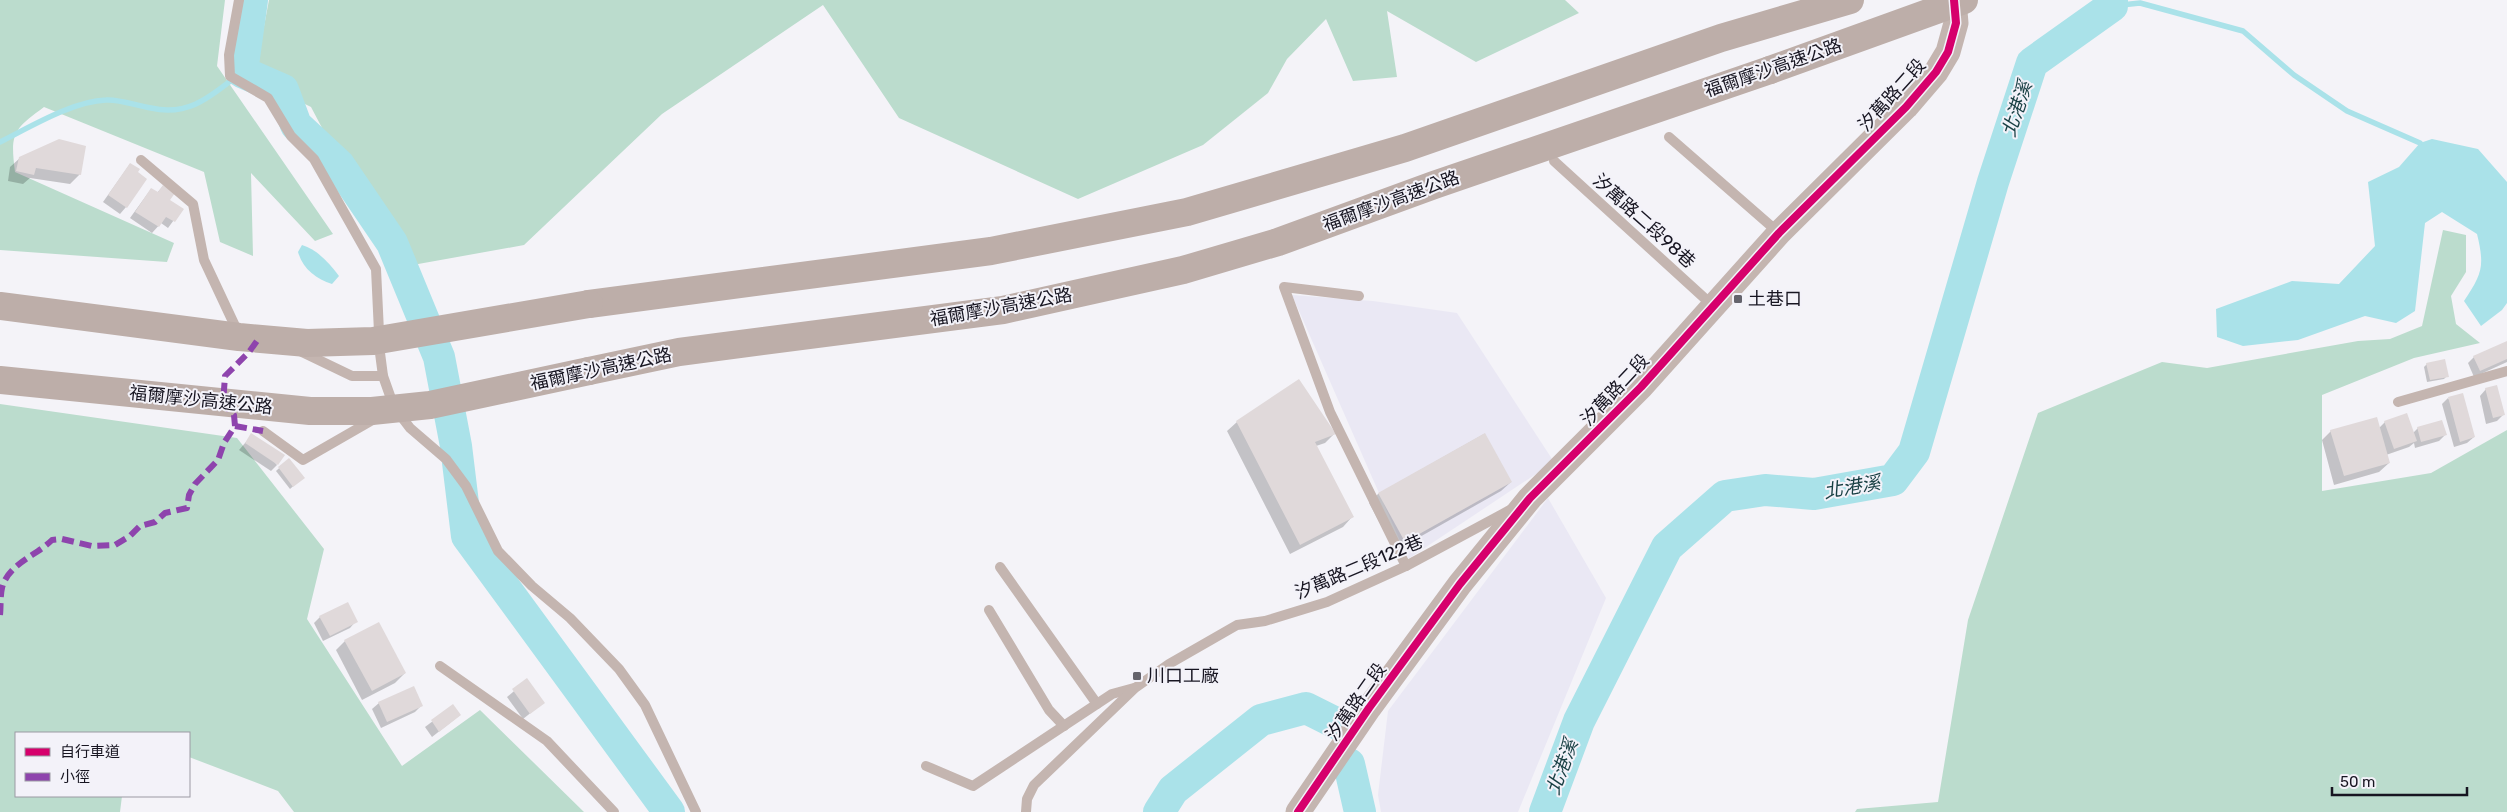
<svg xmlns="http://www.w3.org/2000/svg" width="2507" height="812" viewBox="0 0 2507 812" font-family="Rubik,'Noto Sans TC',sans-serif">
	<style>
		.built { fill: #eae8f4 }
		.forest { fill: #bbdccd }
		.water { fill: #aae2e9 }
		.shadow { fill: #0003 }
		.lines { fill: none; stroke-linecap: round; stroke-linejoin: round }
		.stream { stroke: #aae2e9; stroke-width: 5.5 }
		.river { stroke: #aae2e9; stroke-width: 32 }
		.building { fill: #e0d9da }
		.service { stroke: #c4b5b0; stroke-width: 10 }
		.tertiary { stroke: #c4b5b0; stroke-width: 25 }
		.motorway { stroke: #bdaea9; stroke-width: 28 }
		.motorway-bridge { stroke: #bdaea9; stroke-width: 28 }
		.quiet { stroke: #8e44ad; stroke-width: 6; stroke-dasharray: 12 6; stroke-linecap: butt }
		.cycleway-casing { stroke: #f3f2f9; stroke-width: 11 }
		.cycleway { stroke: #d6006c; stroke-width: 8 }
		.poi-dot { fill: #64636c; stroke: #f3f2f9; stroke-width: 2 }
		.labels { text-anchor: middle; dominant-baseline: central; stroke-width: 4; stroke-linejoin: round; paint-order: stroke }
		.street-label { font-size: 18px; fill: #171521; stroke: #f3f2f9 }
		.poi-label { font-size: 18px; fill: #171521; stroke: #f3f2f9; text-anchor: start }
		.water-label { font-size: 19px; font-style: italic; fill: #183f43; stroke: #f3f2f9 }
	</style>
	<rect width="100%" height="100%" fill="#f4f3f8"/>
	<g class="built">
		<polygon points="1292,295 1373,301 1457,313 1554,462 1408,559"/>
		<polygon points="1548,498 1606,598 1518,812 1381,812 1378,795 1388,711"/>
	</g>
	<g class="forest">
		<path d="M 0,0 L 225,0 L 217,66 L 333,234 L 315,241 L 251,173 L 253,256 L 220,242 L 204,172 L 44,107 C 13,130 10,133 15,172 L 174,243 L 167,262 L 0,250 Z"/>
		<polygon points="269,0 1565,0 1579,13 1476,62 1387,11 1397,77 1353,81 1326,19 1287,59 1268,93 1203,145 1078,199 899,118 823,5 662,114 524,245 396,268 311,107 254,79"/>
		<polygon points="2443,230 2466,235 2466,272 2451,296 2456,324 2480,343 2414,358 2322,395 2322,491 2431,473 2507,430 2507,812 1855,812 1857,809 1938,802 1968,620 2038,413 2162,362 2207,368 2358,341 2390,339 2422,326"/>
		<polygon points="0,404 237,438 324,549 307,619 402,766 480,710 584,812 294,812 278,791 189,757 189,733 16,733 16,796 122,796 120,812 0,812"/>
	</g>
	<g class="water">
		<path d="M 2432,139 L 2478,149 L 2507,182 L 2507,303 L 2502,310 L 2481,326 L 2464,301 C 2482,274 2485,267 2477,234 L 2442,212 L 2425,223 L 2415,311 L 2396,323 L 2365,316 L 2298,340 L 2243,346 L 2217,337 L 2216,309 L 2292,281 L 2339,284 L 2375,246 L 2368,182 L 2399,167 L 2420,143 Z"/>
		<path d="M 302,245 C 318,250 329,263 339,276 L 332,284 C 316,279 303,269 298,252 Z"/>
	</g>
	<g class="shadow">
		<polygon points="20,158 80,174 70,184 30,178 23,184 8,181 10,167"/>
		<polygon points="130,164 126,207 120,214 103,202"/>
		<polygon points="163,186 168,200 182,209 168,228 161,223 152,233 130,218 151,189 157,193"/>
		<polygon points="2507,342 2507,362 2474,377 2468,363 2474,357"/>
		<polygon points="2427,364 2447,376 2444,379 2427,382 2424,367"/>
		<polygon points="2486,389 2503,415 2497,421 2486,424 2480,396"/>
		<polygon points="2448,398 2474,437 2467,443 2454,447 2442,404"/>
		<polygon points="1237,422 1334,434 1325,443 1316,446 1352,517 1343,527 1290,554 1227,431"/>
		<polygon points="2385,422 2413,433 2418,428 2445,435 2439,441 2415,448 2414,443 2409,447 2386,455 2389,463 2379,472 2334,485 2322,440 2331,431 2379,428"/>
		<polygon points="1484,434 1511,482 1501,491 1395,551 1369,503 1378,494"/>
		<polygon points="252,435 277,465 271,471 239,450"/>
		<polygon points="288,460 300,480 290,489 276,471"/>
		<polygon points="320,617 356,621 350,628 323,641 314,623"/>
		<polygon points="345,641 405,673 395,683 362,700 336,650"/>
		<polygon points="527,680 543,703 523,719 507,697"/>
		<polygon points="379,703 421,706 415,712 381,728 372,709"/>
		<polygon points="453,706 460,715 432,737 425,727"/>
	</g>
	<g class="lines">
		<g class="stream">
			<polyline points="2112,6 2140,3 2243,31 2294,75 2347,111 2420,143"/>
			<path d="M 0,142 C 30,127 73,101 106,100 C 120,99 137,106 151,108 C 191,117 213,94 242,72"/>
		</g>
		<g class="river">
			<polyline points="252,0 242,72 283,90 296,125 339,165 392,243 439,357 456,446 467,536 669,812"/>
			<polyline points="1349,764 1360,812"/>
			<polyline points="1159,812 1173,790 1261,720 1306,708 1340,725"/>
			<polyline points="1545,812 1579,721 1667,547 1725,496 1765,490 1814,494 1893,480 1914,452 1993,182 2032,63 2112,6 2112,0"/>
		</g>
	</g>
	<g class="building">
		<polygon points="59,139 86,146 81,175 36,168 34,175 16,171 19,157"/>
		<polygon points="130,163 140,169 138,172 147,179 127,208 108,195"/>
		<polygon points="163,185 175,193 170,200 184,209 175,222 166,217 159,227 135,212 151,188 158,192"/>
		<polygon points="2507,341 2507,359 2480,371 2473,356"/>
		<polygon points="2445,359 2449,377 2430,380 2426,363"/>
		<polygon points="1299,379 1336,434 1315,442 1354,517 1300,545 1236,421"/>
		<polygon points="2497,385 2505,415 2493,418 2485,388"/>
		<polygon points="2463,393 2475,437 2460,442 2448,397"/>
		<polygon points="2407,413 2417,441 2394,449 2384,421"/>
		<polygon points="2377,417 2390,463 2344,476 2330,430"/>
		<polygon points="2442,420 2447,435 2421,442 2417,427"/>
		<polygon points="251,433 285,455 278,465 245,443"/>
		<polygon points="1485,433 1512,482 1405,542 1378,493"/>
		<polygon points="289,458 305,478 293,487 278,467"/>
		<polygon points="348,602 358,622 330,636 319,616"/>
		<polygon points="379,622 406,673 372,691 344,640"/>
		<polygon points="527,678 545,703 530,714 512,689"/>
		<polygon points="414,686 423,706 387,722 378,702"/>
		<polygon points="453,704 461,715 439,732 431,720"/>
	</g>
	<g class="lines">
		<g class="service">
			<polyline points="239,0 229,55 230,76 268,98 291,136 314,159 376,269 380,353 383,376 394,407 410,428 446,459 466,486 498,551 532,586 570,618 619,669 645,705 696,812"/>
			<polyline points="1669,137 1779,233"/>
			<polyline points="141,160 193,204 204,260 235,326 242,330"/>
			<polyline points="1554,161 1712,305"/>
			<polyline points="1359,296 1284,287 1330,412 1406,566"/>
			<polyline points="302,352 352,376 383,376"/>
			<polyline points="2398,402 2507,371"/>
			<polyline points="263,431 303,460 376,418"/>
			<polyline points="1000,567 1097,704"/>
			<polyline points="989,610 1049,710 1064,726"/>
			<polyline points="440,666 547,741 614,812"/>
			<polyline points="926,766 973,786 1112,694 1134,688"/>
			<polyline points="1026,812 1027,799 1034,785 1135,688 1169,664 1237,625 1265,621 1327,602 1406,566 1510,510"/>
		</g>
		<polyline class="tertiary" points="1298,812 1369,708 1460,584 1530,498 1641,387 1779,233 1906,107 1936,72 1948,52 1956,23 1954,0"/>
		<g class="motorway">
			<polyline points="589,304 991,251 1187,212 1405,148 1721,38 1850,0"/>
			<polyline points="589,371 679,352 1003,310 1183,270 1278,242 1434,185 1770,70"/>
		</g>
		<g class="motorway-bridge">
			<polyline points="1770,70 1964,0"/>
			<polyline points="0,306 239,337 307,343 373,341 589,304"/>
			<polyline points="0,380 310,411 372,411 430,405 589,371"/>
		</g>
		<g class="quiet">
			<polyline points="235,426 263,431"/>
			<path d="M 0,615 C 1,607 0,596 2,588 C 8,564 36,556 52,540 L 62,539 L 92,546 L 115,545 L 130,536 L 140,526 L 155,522 L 165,513 L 187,508 L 189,495 L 195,484 L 218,460 L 224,443 L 235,426 L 234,415 L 223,404 L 225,376 L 249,352 L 259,338"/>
		</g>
		<g class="cycleway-casing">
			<polyline id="cycleway" points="1298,812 1369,708 1460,584 1530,498 1641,387 1779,233 1906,107 1936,72 1948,52 1956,23 1954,0"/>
		</g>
		<use href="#cycleway" class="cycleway"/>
	</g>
	<g class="poi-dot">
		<rect x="1733" y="294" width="10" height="10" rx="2.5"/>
		<rect x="1132" y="671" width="10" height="10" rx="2.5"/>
	</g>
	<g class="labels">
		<g class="street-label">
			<text transform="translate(1773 68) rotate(-19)">福爾摩沙高速公路</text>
			<text transform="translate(1892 95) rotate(-48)">汐萬路二段</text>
			<text transform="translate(1391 201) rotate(-20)">福爾摩沙高速公路</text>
			<text transform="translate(1644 221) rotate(42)">汐萬路二段98巷</text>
			<text transform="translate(1001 307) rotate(-10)">福爾摩沙高速公路</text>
			<text transform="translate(601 369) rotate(-12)">福爾摩沙高速公路</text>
			<text transform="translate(1615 390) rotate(-47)">汐萬路二段</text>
			<text transform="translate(201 400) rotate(6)">福爾摩沙高速公路</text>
			<text transform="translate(1359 567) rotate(-23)">汐萬路二段122巷</text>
			<text transform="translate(1356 702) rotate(-55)">汐萬路二段</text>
		</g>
		<g class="poi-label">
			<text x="1748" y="299">土巷口</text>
			<text x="1147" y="676">川口工廠</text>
		</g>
		<g class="water-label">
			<text transform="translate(2017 109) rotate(-72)">北港溪</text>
			<text transform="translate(1852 487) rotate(-10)">北港溪</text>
			<text transform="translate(1562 767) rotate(-70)">北港溪</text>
		</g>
	</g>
	<rect x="15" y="732" width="175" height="65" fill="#f3f2f9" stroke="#9b9aa3"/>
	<rect x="25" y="748" width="25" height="8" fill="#d6006c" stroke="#9b9aa3"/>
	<text x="60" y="757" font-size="15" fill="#171521">自行車道</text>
	<rect x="25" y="773" width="25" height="8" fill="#8e44ad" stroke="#9b9aa3"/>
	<text x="60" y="782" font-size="15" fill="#171521">小徑</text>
	<path d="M2332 787v8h135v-8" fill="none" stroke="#171521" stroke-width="2.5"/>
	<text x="2340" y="787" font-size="15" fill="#171521" stroke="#f3f2f9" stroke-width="4" paint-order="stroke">50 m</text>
</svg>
